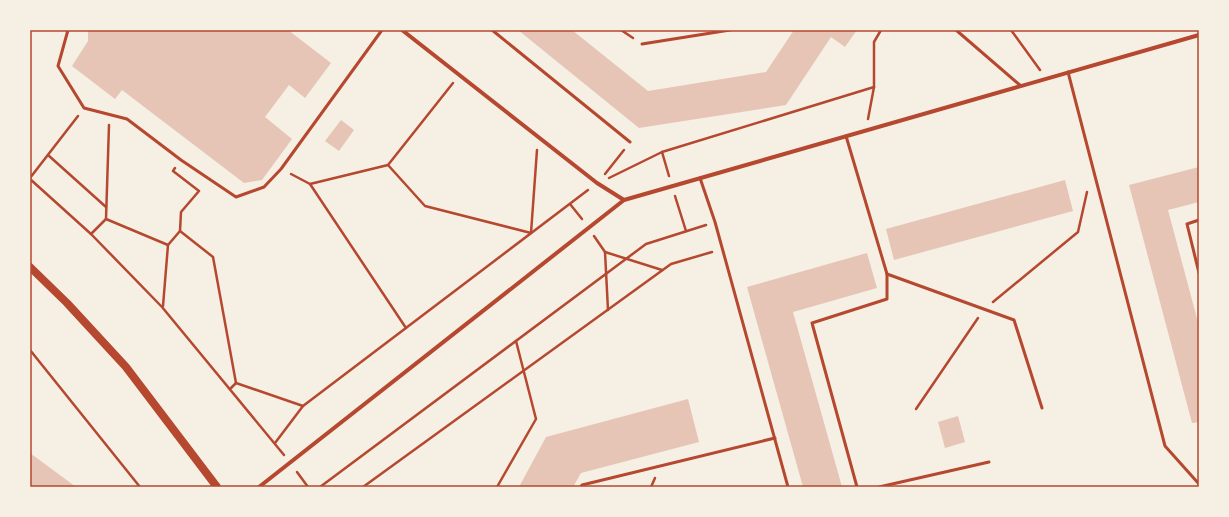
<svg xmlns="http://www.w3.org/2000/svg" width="1229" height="517" viewBox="0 0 1229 517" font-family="'PT Sans',sans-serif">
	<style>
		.building { fill: #e6c5b7 }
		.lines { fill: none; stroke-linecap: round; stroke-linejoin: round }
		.path { stroke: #b5482f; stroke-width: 2.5 }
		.service { stroke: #b5482f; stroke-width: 3 }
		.minor { stroke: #b5482f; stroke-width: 4 }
		.secondary { stroke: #b5482f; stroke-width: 8 }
		.neatline { fill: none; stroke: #b5482f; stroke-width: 1.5 }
	</style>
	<rect width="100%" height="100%" fill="#f6efe4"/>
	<g class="building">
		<polygon points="88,30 288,30 331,63 305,98 289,85 265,117 292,139 262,180 244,183 122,90 115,99 72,66 88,41"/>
		<polygon points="518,30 572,30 648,91 766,72 794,30 857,30 845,47 831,37 786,105 639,128"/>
		<polygon points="341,120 354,130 339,151 325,141"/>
		<polygon points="1199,167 1199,202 1168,210 1199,326 1199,422 1192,423 1129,185"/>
		<polygon points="1065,180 1073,211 894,260 886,229"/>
		<polygon points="867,253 877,288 793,312 842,487 803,487 747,287"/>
		<polygon points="688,399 699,442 581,473 573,487 519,487 546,437"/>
		<polygon points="958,416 965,442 945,448 938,422"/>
		<polygon points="30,453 76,487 30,487"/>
	</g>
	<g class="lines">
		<g class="path">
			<polyline points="621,30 633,38"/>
			<polyline points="1011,30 1040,70"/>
			<polyline points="868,119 874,87 874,42 881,30"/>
			<polyline points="662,152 669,176"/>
			<polyline points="48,155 106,207"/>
			<polyline points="388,165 425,206 531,233 537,150"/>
			<polyline points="291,174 310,184 388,165 453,83"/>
			<polyline points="605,174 624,150"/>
			<polyline points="30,178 78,116"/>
			<polyline points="609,178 662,152 874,87"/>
			<polyline points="30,179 91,234 162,307 284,455"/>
			<polyline points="310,184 406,328"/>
			<polyline points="675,196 686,231"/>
			<polyline points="570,204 582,219"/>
			<polyline points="106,219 109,125"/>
			<polyline points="180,231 213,257 236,383"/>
			<polyline points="91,234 106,219 168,245"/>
			<polyline points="594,236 605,252 662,270"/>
			<polyline points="605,252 608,310"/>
			<polyline points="993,302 1078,232 1087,192"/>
			<polyline points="163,306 168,245 180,231 181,212 199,191 173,171 175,168"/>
			<polyline points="30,350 140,487"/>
			<polyline points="231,388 236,383 303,406 588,190"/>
			<polyline points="916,409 978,318"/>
			<polyline points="275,443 303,406"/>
			<polyline points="297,472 308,487"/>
			<polyline points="320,487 646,244 706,225"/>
			<polyline points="363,487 671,264 712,252"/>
			<polyline points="497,487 536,419 516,341"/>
			<polyline points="651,487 655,478"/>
		</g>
		<g class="service">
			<polyline points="68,30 58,66 84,108 127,119 181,160 236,197 264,187 281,169 382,30"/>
			<polyline points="492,30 630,142"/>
			<polyline points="956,30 1021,86"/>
			<polyline points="642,44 730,30"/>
			<polyline points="1068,72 1165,446 1199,484"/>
			<polyline points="846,136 887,274 887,299 812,323 857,487"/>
			<polyline points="700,178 715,222 788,487"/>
			<polyline points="1199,220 1187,224 1199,273"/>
			<polyline points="887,274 1014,320 1042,408"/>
			<polyline points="581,487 582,485 775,438"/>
			<polyline points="879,487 989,462"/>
		</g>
		<g class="minor">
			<polyline points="402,30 597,183 624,200"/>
			<polyline points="259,487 624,200 1199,35"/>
		</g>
		<polyline class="secondary" points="30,267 67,303 126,367 217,487"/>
	</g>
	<rect width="1229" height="517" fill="none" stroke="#f6efe4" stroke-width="62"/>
	<rect x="31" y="31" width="1167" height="455" class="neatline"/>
</svg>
